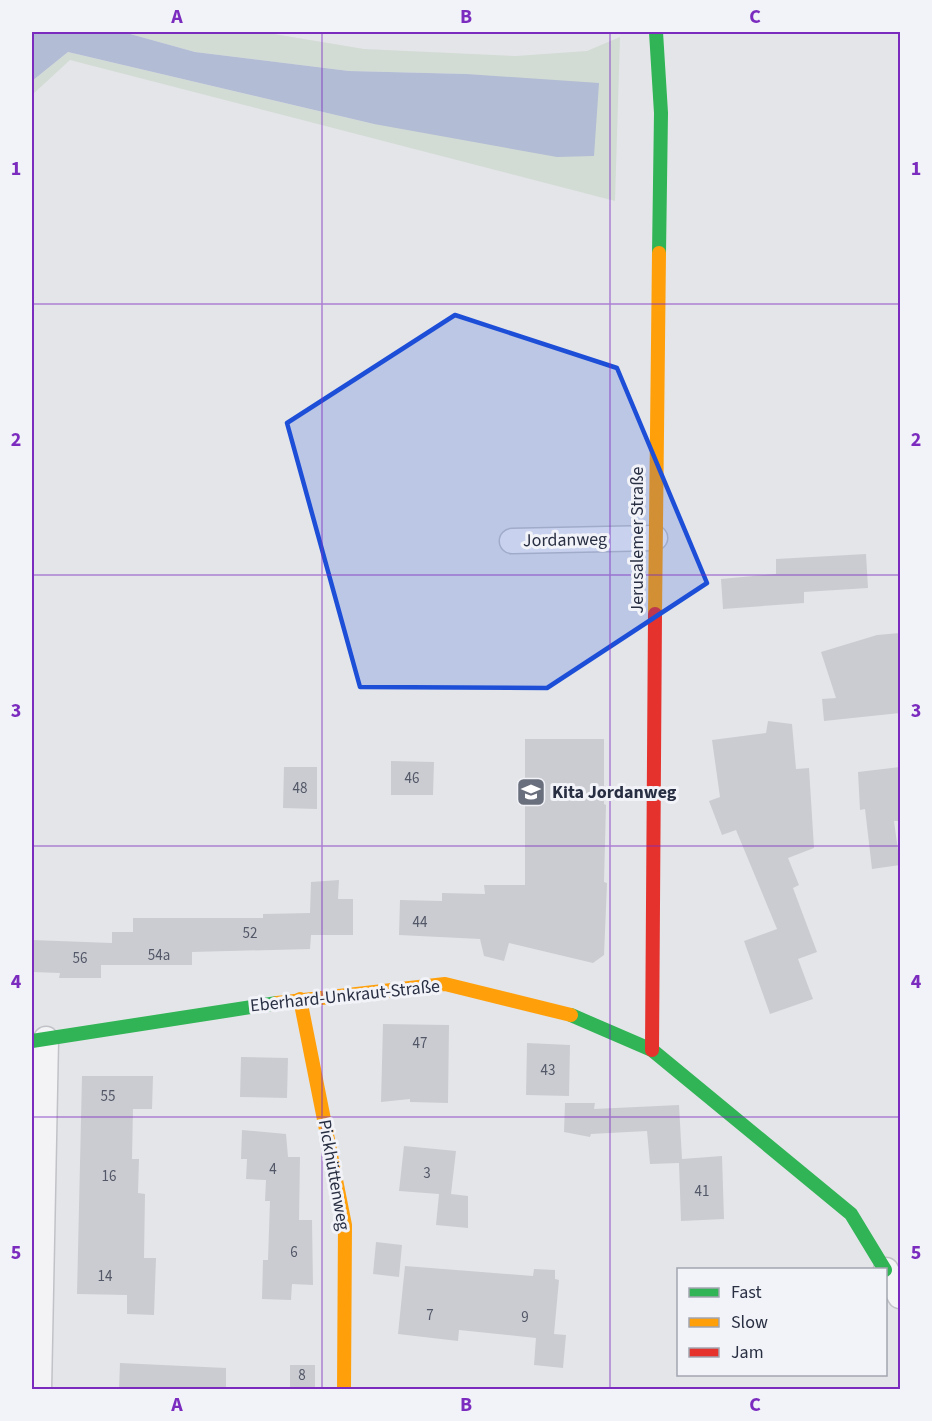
<svg xmlns="http://www.w3.org/2000/svg" width="932" height="1421" viewBox="0 0 932 1421" font-family="'Source Sans 3',sans-serif">
	<style>
		.green { fill: #d2dcd4 }
		.water { fill: #b2bcd4 }
		.building { fill: #cbccd1 }
		.lines { fill: none; stroke-linecap: round; stroke-linejoin: round }
		.street-casing { stroke: #c1c2c7; stroke-width: 27 }
		.street { stroke: #f3f3f6; stroke-width: 24 }
		.fast { stroke: #30b455; stroke-width: 14 }
		.slow { stroke: #ff9f0a; stroke-width: 14 }
		.jam { stroke: #e5322d; stroke-width: 14 }
		.marked { fill: #1d4ed8; fill-opacity: 0.2; stroke: #1d4ed8; stroke-width: 4.5; stroke-linejoin: round }
		.grid { fill: none; stroke: #7b2cbf; stroke-width: 1.5; stroke-opacity: 0.55 }
		.labels { text-anchor: middle; dominant-baseline: central; stroke-width: 6; stroke-linejoin: round; paint-order: stroke }
		.number-label { font-size: 15px; fill: #535868 }
		.street-label { font-size: 18px; fill: #292f43; stroke: #f2f3f8 }
		.poi-label { font-size: 18px; font-weight: bold; fill: #292f43; stroke: #f2f3f8; text-anchor: start }
		.neatline { fill: none; stroke: #7b2cbf; stroke-width: 2 }
		.grid-label { font-size: 20px; text-anchor: middle; font-weight: bold; fill: #7b2cbf }
	</style>
	<rect width="100%" height="100%" fill="#e4e5e9"/>
	<polygon class="green" points="123,32 262,32 364,49 516,56 587,51 620,37 615,201 70,60 32,95 32,81 68,52 374,124 466,74 349,71 195,52"/>
	<polygon class="water" points="32,32 123,32 195,52 349,71 466,74 599,83 594,156 557,157 374,124 68,52 32,81"/>
	<g class="building">
		<polygon points="866,554 868,588 804,592 804,603 723,609 721,579 776,574 776,559"/>
		<polygon points="900,633 900,713 824,721 822,699 836,698 821,652 877,635"/>
		<polygon points="768,721 792,724 796,769 809,768 814,848 788,858 799,885 793,888 817,952 798,959 813,999 770,1014 744,941 777,929 736,830 722,835 709,801 720,797 712,740 766,733"/>
		<polygon points="525,739 604,739 604,804 606,805 604,882 607,883 606,908 604,955 593,963 509,943 504,961 484,956 480,939 399,935 400,900 442,901 442,893 485,894 484,885 525,885"/>
		<polygon points="391,761 434,762 433,795 391,795"/>
		<polygon points="284,767 317,767 317,809 283,808"/>
		<polygon points="900,767 900,821 894,821 900,865 872,869 865,809 860,810 858,772"/>
		<polygon points="339,880 338,899 353,899 353,935 311,935 310,949 192,952 192,965 101,965 101,978 59,978 60,973 32,972 32,940 112,943 112,932 133,932 133,918 263,918 263,914 310,913 311,882"/>
		<polygon points="383,1024 449,1025 448,1103 410,1102 410,1099 381,1102"/>
		<polygon points="527,1043 570,1045 569,1096 526,1095"/>
		<polygon points="241,1057 288,1058 287,1098 240,1097"/>
		<polygon points="82,1076 153,1076 152,1109 133,1109 132,1159 139,1159 138,1193 145,1194 144,1258 156,1258 154,1315 127,1314 127,1295 77,1294"/>
		<polygon points="565,1103 595,1103 594,1109 679,1105 682,1159 722,1156 724,1219 681,1221 679,1163 650,1164 647,1131 591,1134 590,1137 564,1132"/>
		<polygon points="242,1130 286,1134 288,1157 300,1157 299,1220 312,1220 313,1285 292,1284 291,1300 262,1299 263,1260 268,1260 270,1201 265,1201 266,1180 246,1179 247,1159 241,1159"/>
		<polygon points="404,1146 456,1151 451,1194 468,1196 468,1228 436,1225 439,1194 399,1191"/>
		<polygon points="376,1242 402,1245 399,1277 373,1274"/>
		<polygon points="405,1266 533,1276 534,1269 555,1270 555,1279 559,1280 554,1334 566,1335 563,1368 534,1365 536,1338 459,1330 458,1341 398,1334"/>
		<polygon points="120,1363 226,1368 226,1389 119,1389"/>
		<rect x="290" y="1365" width="25" height="24"/>
	</g>
	<g class="lines">
		<g class="street-casing">
			<g id="street">
				<polyline points="512,541 655,538"/>
				<polyline points="886,1270 900,1296"/>
				<polyline points="39,1390 46,1039"/>
			</g>
		</g>
		<use href="#street" class="street"/>
		<g class="fast">
			<polyline points="656,32 661,113 659,253"/>
			<polyline points="571,1015 652,1050 851,1214 885,1270"/>
			<polyline points="32,1041 277,1003"/>
		</g>
		<g class="slow">
			<polyline points="655,614 659,253"/>
			<polyline points="300,999 345,1225 344,1390"/>
			<polyline points="277,1003 445,984 571,1015"/>
		</g>
		<polyline class="jam" points="652,1050 655,614"/>
	</g>
	<path class="marked" d="M 455,315 L 617,368 L 707,583 L 547,688 L 360,687 L 287,423 Z"/>
	<path class="grid" d="M 322,32 L 322,1390M 610,32 L 610,1390M 32,304 L 900,304M 32,575 L 900,575M 32,846 L 900,846M 32,1117 L 900,1117"/>
	<defs>
		<g id="school-square" transform="scale(1.5)"><rect x="-9" y="-9" width="18" height="18" rx="4" fill="#6a6f7d" stroke="#f2f3f8"/><path d="M0-5L7-2L0 1L-7-2ZM-4 1L0 2.5L4 1V4Q0 6-4 4Z" fill="#fff"/></g>
	</defs>
	<g fill-rule="evenodd">
		<use href="#school-square" x="531" y="792"/>
	</g>
	<g class="labels">
		<g class="number-label">
			<text x="412" y="778">46</text>
			<text x="300" y="788">48</text>
			<text x="420" y="922">44</text>
			<text x="250" y="933">52</text>
			<text x="159" y="955">54a</text>
			<text x="80" y="958">56</text>
			<text x="420" y="1043">47</text>
			<text x="548" y="1070">43</text>
			<text x="108" y="1096">55</text>
			<text x="273" y="1169">4</text>
			<text x="427" y="1173">3</text>
			<text x="109" y="1176">16</text>
			<text x="702" y="1191">41</text>
			<text x="294" y="1252">6</text>
			<text x="105" y="1276">14</text>
			<text x="430" y="1315">7</text>
			<text x="525" y="1317">9</text>
			<text x="302" y="1375">8</text>
		</g>
		<g class="street-label">
			<text transform="translate(565 540) rotate(-1)">Jordanweg</text>
			<text transform="translate(637 540) rotate(-90)">Jerusalemer Straße</text>
			<text transform="translate(345 996) rotate(-6)">Eberhard-Unkraut-Straße</text>
			<text transform="translate(334 1175) rotate(80)">Pickhüttenweg</text>
		</g>
		<g class="poi-label">
			<text x="552" y="792">Kita Jordanweg</text>
		</g>
	</g>
	<rect width="932" height="1421" fill="none" stroke="#f2f3f8" stroke-width="66"/>
	<rect x="677" y="1268" width="210" height="108" fill="#f2f3f8" stroke="#a2a5b0" stroke-width="1.5"/>
	<rect x="689" y="1288" width="30" height="9" fill="#30b455" stroke="#a2a5b0" stroke-width="1.5"/>
	<text x="731" y="1298" font-size="18" fill="#292f43">Fast</text>
	<rect x="689" y="1318" width="30" height="9" fill="#ff9f0a" stroke="#a2a5b0" stroke-width="1.5"/>
	<text x="731" y="1328" font-size="18" fill="#292f43">Slow</text>
	<rect x="689" y="1348" width="30" height="9" fill="#e5322d" stroke="#a2a5b0" stroke-width="1.5"/>
	<text x="731" y="1358" font-size="18" fill="#292f43">Jam</text>
	<rect x="33" y="33" width="866" height="1355" class="neatline"/>
	<g class="grid-label">
		<text x="177" y="23">A</text>
		<text x="466" y="23">B</text>
		<text x="755" y="23">C</text>
		<text x="16" y="175">1</text>
		<text x="916" y="175">1</text>
		<text x="16" y="446">2</text>
		<text x="916" y="446">2</text>
		<text x="16" y="717">3</text>
		<text x="916" y="717">3</text>
		<text x="16" y="988">4</text>
		<text x="916" y="988">4</text>
		<text x="16" y="1259">5</text>
		<text x="916" y="1259">5</text>
		<text x="177" y="1411">A</text>
		<text x="466" y="1411">B</text>
		<text x="755" y="1411">C</text>
	</g>
</svg>
